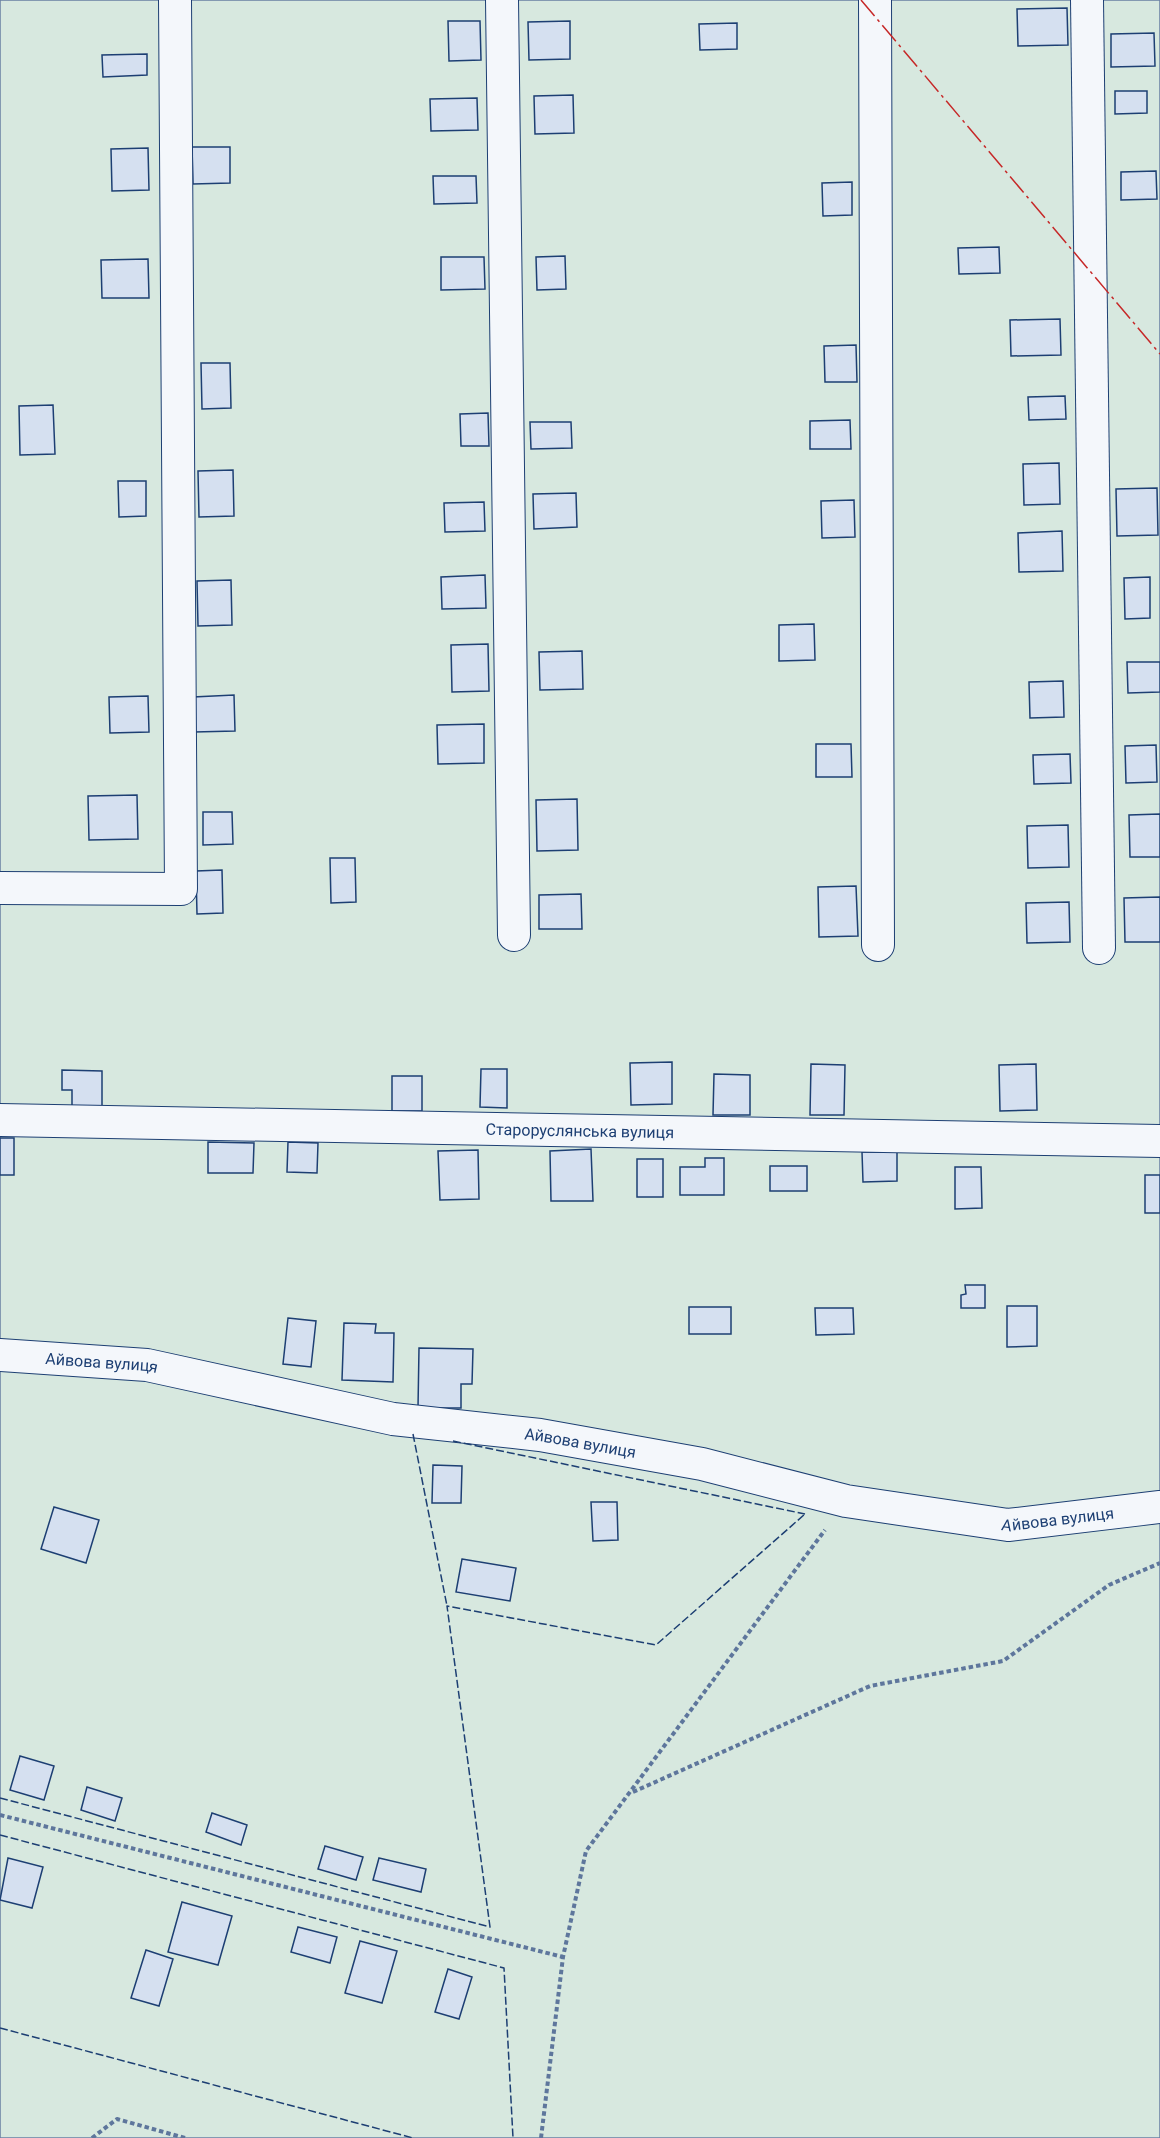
<svg xmlns="http://www.w3.org/2000/svg" width="1160" height="2138" viewBox="0 0 1160 2138" font-family="Roboto,sans-serif">
	<style>
		.green { fill: #d7e8df; stroke: #687fa3; stroke-width: 1.5 }
		.building { fill: #d5e0f0; stroke: #1d3f73; stroke-width: 1.5 }
		.lines { fill: none; stroke-linecap: round; stroke-linejoin: round }
		.minor-casing { stroke: #1d3f73; stroke-width: 34 }
		.path { stroke: #5e769c; stroke-width: 4; stroke-dasharray: 4.5 3; stroke-linecap: butt }
		.minor { stroke: #f4f7fb; stroke-width: 32 }
		.fence { stroke: #1d3f73; stroke-width: 1.5; stroke-dasharray: 8 3; stroke-linecap: butt }
		.power { stroke: #c62828; stroke-width: 1.5; stroke-dasharray: 21 4.5 3 4.5; stroke-linecap: butt }
		.labels { text-anchor: middle; dominant-baseline: central; stroke-width: 4.5; stroke-linejoin: round; paint-order: stroke }
		.street-label { font-size: 16px; fill: #1d3f73; stroke: #f4f7fb }
	</style>
	<rect width="100%" height="100%" fill="#f4f7fb"/>
	<rect class="green" x="0" y="0" width="1160" height="2138"/>
	<g class="building">
		<polygon points="1067,8 1068,45 1018,46 1017,9"/>
		<polygon points="448,21 480,21 481,60 449,61"/>
		<polygon points="570,21 570,59 529,60 528,22"/>
		<polygon points="737,23 737,49 700,50 699,24"/>
		<polygon points="1154,33 1155,66 1111,67 1111,34"/>
		<polygon points="147,54 147,75 103,77 102,55"/>
		<polygon points="1115,91 1147,91 1147,113 1115,114"/>
		<polygon points="573,95 574,133 535,134 534,96"/>
		<polygon points="477,98 478,130 431,131 430,99"/>
		<polygon points="192,147 230,147 230,183 193,184"/>
		<polygon points="148,148 149,190 112,191 111,149"/>
		<polygon points="1156,171 1157,199 1121,200 1121,172"/>
		<polygon points="433,176 476,176 477,203 434,204"/>
		<polygon points="852,182 852,215 823,216 822,183"/>
		<polygon points="999,247 1000,273 959,274 958,248"/>
		<polygon points="565,256 566,289 537,290 536,257"/>
		<polygon points="441,257 484,257 485,289 441,290"/>
		<polygon points="148,259 149,298 102,298 101,260"/>
		<polygon points="1060,319 1061,355 1011,356 1010,320"/>
		<polygon points="856,345 857,382 825,382 824,346"/>
		<polygon points="201,363 230,363 231,408 202,409"/>
		<polygon points="1065,396 1066,419 1029,420 1028,397"/>
		<polygon points="53,405 55,454 20,455 19,406"/>
		<polygon points="488,413 489,446 461,446 460,414"/>
		<polygon points="850,420 851,449 810,449 810,421"/>
		<polygon points="530,422 571,422 572,448 531,449"/>
		<polygon points="1059,463 1060,504 1024,505 1023,464"/>
		<polygon points="233,470 234,516 199,517 198,471"/>
		<polygon points="118,481 146,481 146,516 119,517"/>
		<polygon points="1157,488 1158,535 1117,536 1116,489"/>
		<polygon points="576,493 577,527 534,529 533,494"/>
		<polygon points="854,500 855,537 822,538 821,501"/>
		<polygon points="484,502 485,531 445,532 444,503"/>
		<polygon points="1062,531 1063,571 1019,572 1018,533"/>
		<polygon points="485,575 486,608 442,609 441,577"/>
		<polygon points="1150,577 1150,618 1125,619 1124,578"/>
		<polygon points="231,580 232,625 198,626 197,581"/>
		<polygon points="814,624 815,660 779,661 779,625"/>
		<polygon points="488,644 489,691 452,692 451,645"/>
		<polygon points="582,651 583,689 540,690 539,652"/>
		<polygon points="1127,662 1160,662 1160,692 1128,693"/>
		<polygon points="1063,681 1064,717 1030,718 1029,682"/>
		<polygon points="234,695 235,731 194,732 193,697"/>
		<polygon points="148,696 149,732 110,733 109,697"/>
		<polygon points="484,724 484,763 438,764 437,725"/>
		<polygon points="816,744 851,744 852,777 816,777"/>
		<polygon points="1156,745 1157,782 1126,783 1125,746"/>
		<polygon points="1070,754 1071,783 1034,784 1033,755"/>
		<polygon points="137,795 138,839 89,840 88,796"/>
		<polygon points="577,799 578,850 537,851 536,800"/>
		<polygon points="203,812 232,812 233,844 203,845"/>
		<polygon points="1160,814 1160,857 1130,857 1129,815"/>
		<polygon points="1068,825 1069,867 1028,868 1027,826"/>
		<polygon points="330,858 355,858 356,902 331,903"/>
		<polygon points="222,870 223,913 197,914 196,871"/>
		<polygon points="856,886 858,936 819,937 818,887"/>
		<polygon points="581,894 582,929 539,929 539,895"/>
		<polygon points="1160,897 1160,942 1125,942 1124,898"/>
		<polygon points="1069,902 1070,942 1027,943 1026,903"/>
		<polygon points="672,1062 672,1104 631,1105 630,1063"/>
		<polygon points="811,1064 845,1065 844,1115 810,1115"/>
		<polygon points="1036,1064 1037,1110 1000,1111 999,1065"/>
		<polygon points="481,1069 507,1069 507,1108 480,1107"/>
		<polygon points="62,1070 102,1071 102,1108 72,1108 72,1090 62,1090"/>
		<polygon points="714,1074 750,1075 750,1115 713,1115"/>
		<rect x="392" y="1076" width="30" height="35"/>
		<rect x="0" y="1138" width="14" height="37"/>
		<polygon points="208,1142 254,1143 253,1173 208,1173"/>
		<polygon points="288,1142 318,1143 317,1173 287,1172"/>
		<polygon points="591,1149 593,1201 551,1201 550,1151"/>
		<polygon points="478,1150 479,1199 440,1200 438,1151"/>
		<polygon points="862,1152 897,1152 897,1181 863,1182"/>
		<polygon points="705,1158 724,1158 724,1195 680,1195 680,1167 705,1167"/>
		<rect x="637" y="1159" width="26" height="38"/>
		<rect x="770" y="1166" width="37" height="25"/>
		<polygon points="955,1167 981,1167 982,1208 955,1209"/>
		<rect x="1145" y="1175" width="15" height="38"/>
		<polygon points="965,1285 985,1285 985,1308 961,1308 961,1295 966,1294"/>
		<polygon points="1007,1306 1037,1306 1037,1346 1007,1347"/>
		<rect x="689" y="1307" width="42" height="27"/>
		<polygon points="815,1308 853,1308 854,1334 816,1335"/>
		<polygon points="288,1318 316,1321 311,1367 283,1364"/>
		<polygon points="344,1323 376,1324 375,1333 394,1333 393,1382 342,1380"/>
		<polygon points="419,1348 473,1349 472,1384 461,1384 461,1408 418,1408"/>
		<polygon points="433,1465 462,1466 461,1503 432,1503"/>
		<polygon points="591,1502 617,1502 618,1540 593,1541"/>
		<polygon points="54,1507 99,1520 86,1563 41,1549"/>
		<polygon points="462,1559 516,1568 510,1601 456,1592"/>
		<polygon points="20,1756 54,1766 44,1800 10,1790"/>
		<polygon points="87,1787 122,1798 115,1821 81,1810"/>
		<polygon points="212,1813 247,1825 241,1845 206,1832"/>
		<polygon points="325,1846 363,1857 356,1880 318,1869"/>
		<polygon points="8,1858 43,1867 32,1908 0,1900"/>
		<polygon points="379,1858 426,1869 421,1892 373,1880"/>
		<polygon points="182,1902 232,1916 218,1965 168,1952"/>
		<polygon points="298,1927 337,1937 330,1963 291,1952"/>
		<polygon points="360,1941 397,1951 382,2003 345,1993"/>
		<polygon points="146,1950 173,1959 159,2006 131,1998"/>
		<polygon points="448,1969 472,1977 459,2019 435,2012"/>
	</g>
	<g class="lines">
		<g class="minor-casing">
			<g id="minor">
				<polyline points="502,0 514,935"/>
				<polyline points="875,0 878,945"/>
				<polyline points="1087,0 1099,948"/>
				<polyline points="0,888 181,889 175,0"/>
				<path id="s1" d="M 0,1120 L 1160,1141"/>
				<path id="s2" d="M 0,1355 L 147,1365 L 393,1419 L 540,1435 L 702,1464 L 846,1501 L 1008,1525 L 1160,1507"/>
			</g>
		</g>
		<g class="path">
			<polyline points="633,1792 870,1686 1003,1661 1109,1585 1160,1563"/>
			<polyline points="0,1815 563,1957"/>
			<polyline points="92,2138 117,2119 185,2138"/>
			<polyline points="541,2138 563,1957 586,1851 825,1530"/>
		</g>
		<use href="#minor" class="minor"/>
		<g class="fence">
			<polyline points="413,1434 447,1606"/>
			<polyline points="453,1441 805,1514"/>
			<polyline points="0,1798 490,1927 447,1606 656,1645 805,1514"/>
			<polyline points="0,1835 504,1968 513,2138"/>
			<polyline points="0,2028 413,2138"/>
		</g>
		<polyline class="power" points="861,0 1160,354"/>
	</g>
	<g class="labels">
		<g class="street-label">
			<text stroke="none"><textPath href="#s1" startOffset="580">Староруслянська вулиця</textPath></text>
			<text stroke="none"><textPath href="#s2" startOffset="102">Айвова вулиця</textPath></text>
			<text stroke="none"><textPath href="#s2" startOffset="588">Айвова вулиця</textPath></text>
			<text stroke="none"><textPath href="#s2" startOffset="1074">Айвова вулиця</textPath></text>
		</g>
	</g>
</svg>
